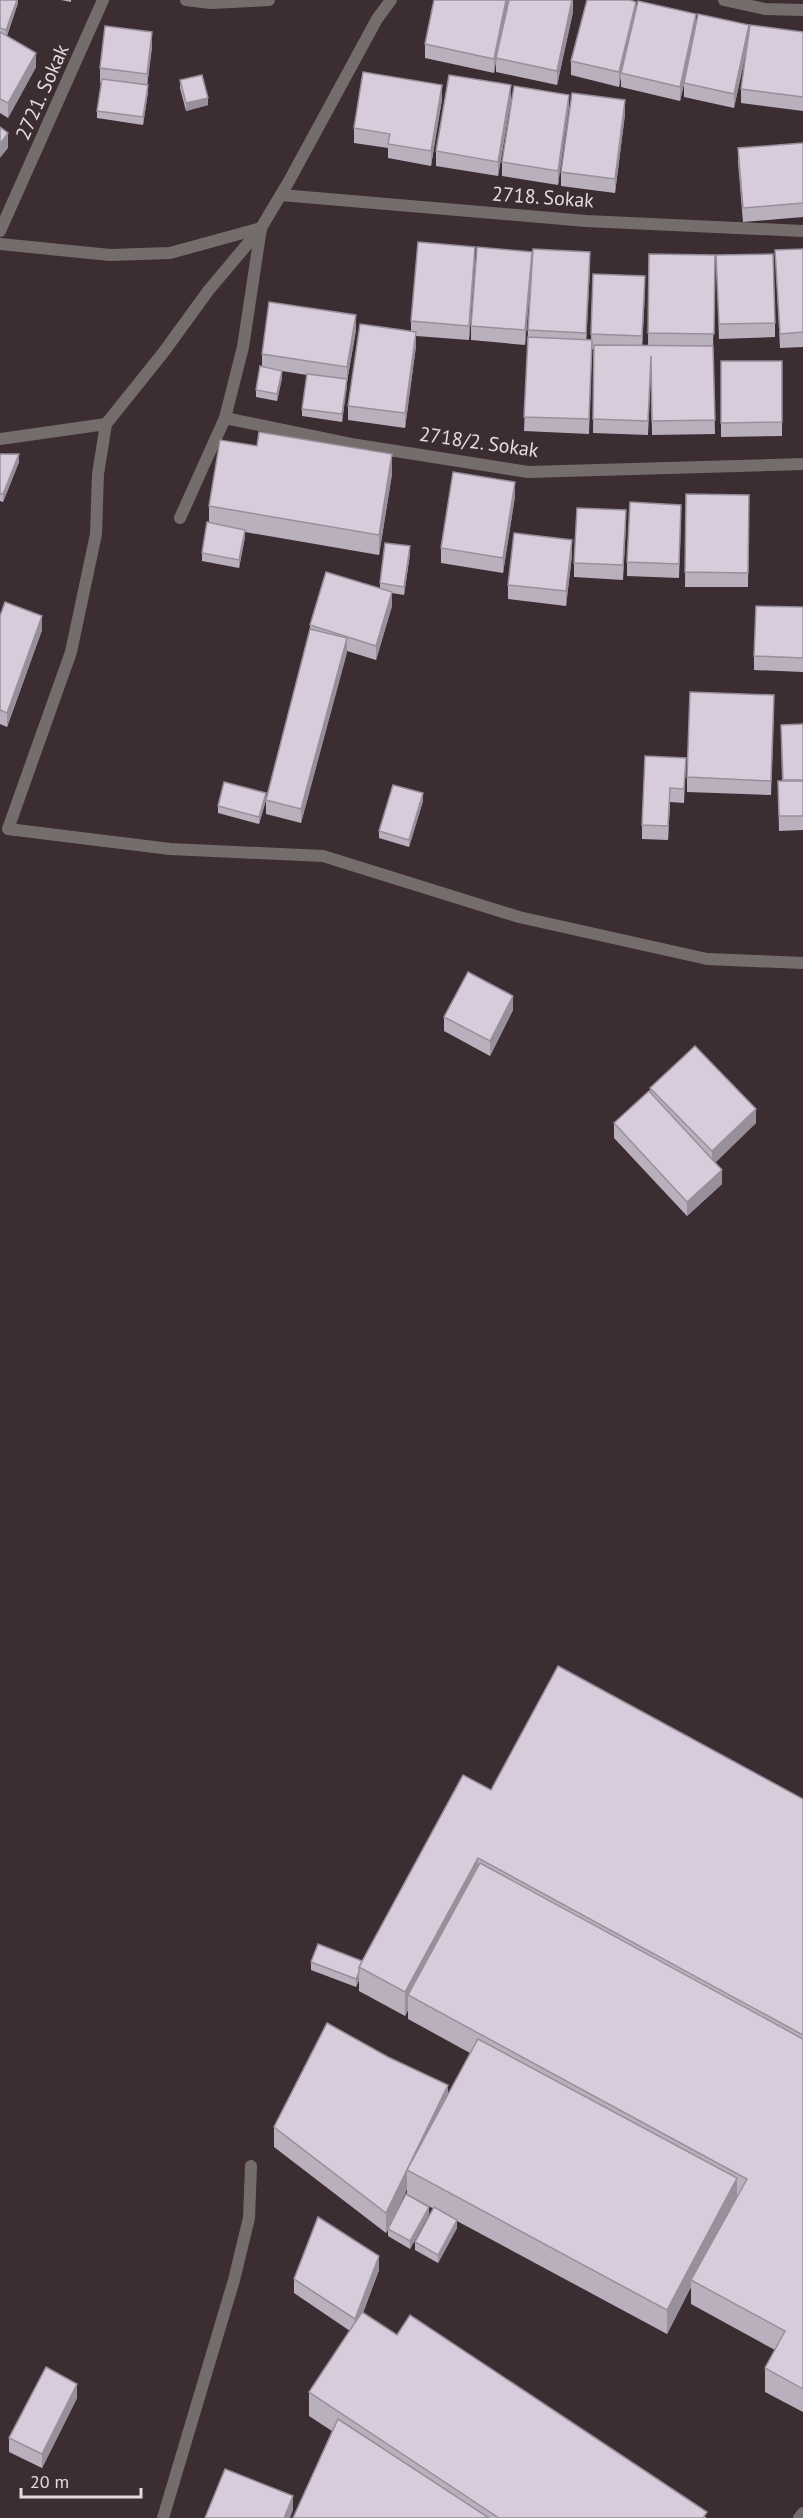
<svg xmlns="http://www.w3.org/2000/svg" width="803" height="2518" viewBox="0 0 803 2518" font-family="'PT Sans',sans-serif">
	<style>
		.lines { fill: none; stroke-linecap: round; stroke-linejoin: round }
		.street { stroke: #756d6c; stroke-width: 12 }
		.wall { fill: #baafbd }
		.shaded-wall { fill: #978f9a }
		.building { fill: #d8ccdc; stroke: #978f9a; stroke-width: 1.5 }
		.labels { text-anchor: middle; dominant-baseline: central; stroke-width: 6; stroke-linejoin: round; paint-order: stroke }
		.street-label { font-size: 20px; fill: #e5dbdf; stroke: #3c2d33 }
	</style>
	<rect width="100%" height="100%" fill="#3c2d33"/>
	<g class="lines">
		<g class="street">
			<polyline points="186,0 211,3 269,0"/>
			<polyline points="391,0 377,19 289,181 261,228 208,291 163,353 106,424 98,474 96,534 71,652 8,829 170,849 323,856 519,917 707,959 803,963"/>
			<polyline points="724,0 765,9 803,10"/>
			<polyline points="281,195 586,221 803,231"/>
			<polyline points="0,231 103,0"/>
			<polyline points="0,244 110,255 170,253 261,228 243,347 225,418 180,518"/>
			<polyline points="225,418 351,444 528,472 803,464"/>
			<polyline points="0,439 106,424"/>
			<polyline points="163,2518 234,2280 249,2218 251,2166"/>
			<polyline points="799,2518 803,2513"/>
		</g>
	</g>
	<g class="wall">
		<polygon points="0,0 18,0 18,3 7,36 36,67 8,118 0,113"/>
		<polygon points="61,0 71,0 71,2"/>
		<polygon points="573,0 573,12 557,85 496,72 496,60 494,73 425,58 425,44"/>
		<polygon points="636,8 696,24 749,31 803,32 803,111 741,103 741,89 746,52 734,108 684,97 684,84 680,101 621,87 621,77 619,87 571,75 571,61"/>
		<polygon points="152,47 147,85 148,92 143,125 97,118 97,111 101,83 100,83 100,68"/>
		<polygon points="180,80 208,105 186,111 180,88"/>
		<polygon points="569,95 558,185 502,176 502,162"/>
		<polygon points="442,99 431,166 388,158 388,148 354,143 354,128"/>
		<polygon points="511,100 498,176 436,166 436,151"/>
		<polygon points="625,114 615,193 561,186 561,172"/>
		<polygon points="803,143 803,217 743,222 738,162 738,148"/>
		<polygon points="803,249 803,347 780,348 775,250"/>
		<polygon points="649,254 715,255 713,348 715,434 652,435 651,370 648,435 593,433 594,349 592,349 589,434 524,431 528,330 590,266 586,340 591,340 593,274 645,290 642,346 648,346"/>
		<polygon points="716,255 775,323 775,337 719,339"/>
		<polygon points="475,261 469,340 416,336 416,346 405,428 348,420 348,406 411,331 411,321"/>
		<polygon points="532,266 525,345 471,340 471,326"/>
		<polygon points="356,330 347,381 342,422 302,416 302,409 307,375 282,371 282,378 277,401 256,397 256,390 262,367 262,354"/>
		<polygon points="721,361 782,361 782,436 721,437"/>
		<polygon points="0,454 19,462 3,502 0,501"/>
		<polygon points="392,474 379,555 245,532 245,537 239,568 202,561 202,553 209,522 209,506"/>
		<polygon points="686,494 749,495 748,587 685,587"/>
		<polygon points="515,496 503,573 441,563 441,548"/>
		<polygon points="681,519 679,578 627,576 627,562"/>
		<polygon points="626,525 623,580 574,577 574,563"/>
		<polygon points="410,554 404,595 392,593 392,606 376,660 347,651 301,823 266,814 266,800 259,824 218,813 218,806 266,799 310,631 310,625 380,588 380,583"/>
		<polygon points="572,555 566,606 508,599 508,585"/>
		<polygon points="803,607 803,672 754,670 754,656"/>
		<polygon points="0,616 42,630 7,727 0,724"/>
		<polygon points="774,710 771,795 687,792 687,777"/>
		<polygon points="803,724 803,830 779,831 778,781 782,781 781,725"/>
		<polygon points="686,758 684,803 670,802 668,840 642,839 642,825"/>
		<polygon points="423,801 409,847 379,838 379,831"/>
		<polygon points="513,1010 490,1056 444,1031 444,1017"/>
		<polygon points="650,1088 756,1123 715,1162 722,1184 687,1216 614,1138 614,1123 650,1092"/>
		<polygon points="491,1790 803,1799 803,2412 765,2392 765,2368 775,2350 691,2304 691,2287 667,2334 457,2221 457,2228 438,2263 415,2250 415,2242 434,2209 407,2194 407,2189 392,2221 429,2214 410,2249 388,2236 388,2230 386,2233 274,2147 274,2127 448,2095 470,2053 408,2019 408,2010 405,2016 359,1991 359,1980 356,1987 311,1970 311,1962 362,1961"/>
		<polygon points="379,2270 363,2313 397,2335 707,2518 293,2518 332,2431 309,2416 309,2392 350,2331 294,2293 294,2279"/>
		<polygon points="77,2398 42,2468 9,2452 9,2438"/>
	</g>
	<g class="shaded-wall">
		<polygon points="17,0 18,0 18,3 6,37 6,30"/>
		<polygon points="506,0 509,0 494,73 494,59"/>
		<polygon points="572,0 573,12 557,85 557,71"/>
		<polygon points="636,2 636,16 621,73 619,87 619,72"/>
		<polygon points="696,14 696,29 680,101 680,87"/>
		<polygon points="749,25 749,39 734,108 734,94"/>
		<polygon points="152,32 152,47 147,88 147,74"/>
		<polygon points="36,53 36,67 8,118 8,103"/>
		<polygon points="148,85 148,92 143,125 143,117"/>
		<polygon points="442,85 442,99 431,166 431,151"/>
		<polygon points="511,85 511,100 498,176 498,162"/>
		<polygon points="569,95 569,109 558,185 558,171"/>
		<polygon points="208,98 208,105 186,111 186,103"/>
		<polygon points="625,100 625,114 615,193 615,179"/>
		<polygon points="8,133 8,148 0,158 0,144"/>
		<polygon points="475,247 475,261 469,340 469,326"/>
		<polygon points="532,252 532,266 525,345 525,330"/>
		<polygon points="590,252 590,266 586,347 586,333"/>
		<polygon points="645,276 645,290 642,351 642,336"/>
		<polygon points="356,315 356,330 347,382 347,367"/>
		<polygon points="416,332 416,346 405,428 405,413"/>
		<polygon points="282,371 282,378 277,401 277,394"/>
		<polygon points="347,379 347,387 342,422 342,414"/>
		<polygon points="19,454 19,462 3,502 3,494"/>
		<polygon points="392,454 392,474 379,555 379,535"/>
		<polygon points="515,482 515,496 503,573 503,558"/>
		<polygon points="245,530 245,537 239,568 239,560"/>
		<polygon points="572,540 572,555 566,606 566,591"/>
		<polygon points="410,546 410,554 404,595 404,587"/>
		<polygon points="392,592 392,606 376,660 376,646"/>
		<polygon points="42,616 42,630 7,727 7,713"/>
		<polygon points="347,638 347,653 301,823 301,809"/>
		<polygon points="670,788 670,802 668,840 668,826"/>
		<polygon points="266,793 266,800 259,824 259,817"/>
		<polygon points="423,793 423,801 409,847 409,840"/>
		<polygon points="513,996 513,1010 490,1056 490,1041"/>
		<polygon points="756,1109 756,1123 712,1166 712,1151"/>
		<polygon points="722,1170 722,1184 687,1216 687,1202"/>
		<polygon points="478,1858 478,1882 408,1995 408,2010 405,2016 405,1992"/>
		<polygon points="359,1972 359,1980 356,1987 356,1979"/>
		<polygon points="448,2085 448,2104 407,2170 407,2189 386,2233 386,2213"/>
		<polygon points="737,2178 737,2202 691,2280 691,2287 667,2334 667,2310"/>
		<polygon points="429,2207 429,2214 410,2249 410,2241"/>
		<polygon points="457,2220 457,2228 438,2263 438,2255"/>
		<polygon points="379,2256 379,2270 355,2334 355,2319"/>
		<polygon points="77,2384 77,2398 42,2468 42,2454"/>
		<polygon points="293,2496 293,2510 290,2518 284,2518"/>
	</g>
	<g class="building">
		<polygon points="0,0 17,0 6,30 0,28"/>
		<polygon points="434,0 506,0 494,59 425,44"/>
		<polygon points="509,0 572,0 557,71 496,58"/>
		<polygon points="587,0 630,0 636,2 619,72 571,61"/>
		<polygon points="638,1 696,14 680,87 621,73"/>
		<polygon points="698,14 749,25 734,94 684,83"/>
		<polygon points="750,25 803,32 803,97 741,89"/>
		<polygon points="105,26 152,32 147,74 100,68"/>
		<polygon points="0,32 36,53 8,103 0,99"/>
		<polygon points="363,72 442,85 431,151 388,144 390,134 354,128"/>
		<polygon points="202,75 208,98 186,103 180,80"/>
		<polygon points="449,75 511,85 498,162 436,151"/>
		<polygon points="102,79 148,85 143,117 97,111"/>
		<polygon points="514,86 569,95 558,171 502,162"/>
		<polygon points="572,93 625,100 615,179 561,172"/>
		<polygon points="0,127 8,133 0,144"/>
		<polygon points="803,143 803,203 743,208 738,148"/>
		<polygon points="418,242 475,247 469,326 411,321"/>
		<polygon points="477,247 532,252 525,330 471,326"/>
		<polygon points="533,249 590,252 586,333 528,330"/>
		<polygon points="803,249 803,332 780,334 775,250"/>
		<polygon points="649,254 715,255 714,334 648,333"/>
		<polygon points="773,254 775,323 719,324 716,255"/>
		<polygon points="593,274 645,276 642,336 591,334"/>
		<polygon points="269,302 356,315 347,367 262,354"/>
		<polygon points="360,324 416,332 405,413 348,406"/>
		<polygon points="528,337 592,340 589,419 524,417"/>
		<polygon points="594,345 713,346 715,420 652,421 651,356 648,421 593,419"/>
		<polygon points="721,361 782,361 782,422 721,423"/>
		<polygon points="260,366 282,371 277,394 256,390"/>
		<polygon points="307,374 347,379 342,414 302,409"/>
		<polygon points="259,432 392,454 379,535 209,506 220,440 257,446"/>
		<polygon points="0,454 19,454 3,494 0,494"/>
		<polygon points="453,472 515,482 503,558 441,548"/>
		<polygon points="686,494 749,495 748,573 685,572"/>
		<polygon points="630,502 681,505 679,564 627,562"/>
		<polygon points="577,508 626,510 623,565 574,563"/>
		<polygon points="207,522 245,530 239,560 202,553"/>
		<polygon points="514,533 572,540 566,591 508,585"/>
		<polygon points="385,543 410,546 404,587 380,583"/>
		<polygon points="326,572 392,592 376,646 310,625"/>
		<polygon points="5,602 42,616 7,713 0,710 0,616"/>
		<polygon points="756,606 803,607 803,658 754,656"/>
		<polygon points="310,629 347,638 301,809 266,800"/>
		<polygon points="690,692 774,695 771,781 687,777"/>
		<polygon points="803,724 803,780 783,780 781,725"/>
		<polygon points="645,756 686,758 684,789 670,788 668,826 642,825"/>
		<polygon points="778,781 803,781 803,816 779,816"/>
		<polygon points="224,782 266,793 259,817 218,806"/>
		<polygon points="393,785 423,793 409,840 379,831"/>
		<polygon points="468,972 513,996 490,1041 444,1017"/>
		<polygon points="695,1046 756,1109 712,1151 650,1088"/>
		<polygon points="649,1091 722,1170 687,1202 614,1123"/>
		<polygon points="558,1666 803,1799 803,2035 478,1858 405,1992 359,1967 463,1775 491,1790"/>
		<polygon points="480,1863 803,2039 803,2389 765,2368 785,2331 691,2280 747,2179 408,1995"/>
		<polygon points="318,1944 362,1961 359,1967 359,1972 356,1979 311,1962"/>
		<polygon points="327,2023 388,2057 448,2085 386,2213 274,2127"/>
		<polygon points="478,2039 737,2178 667,2310 407,2170"/>
		<polygon points="406,2194 429,2207 410,2241 388,2229"/>
		<polygon points="434,2207 457,2220 438,2255 415,2242"/>
		<polygon points="318,2217 379,2256 355,2319 294,2279"/>
		<polygon points="362,2312 397,2335 410,2315 707,2512 703,2518 499,2518 309,2392"/>
		<polygon points="46,2367 77,2384 42,2454 9,2438"/>
		<polygon points="338,2419 489,2518 293,2518"/>
		<polygon points="225,2469 293,2496 284,2518 205,2518"/>
	</g>
	<g class="labels">
		<g class="street-label">
			<text transform="translate(42 92) rotate(-66)">2721. Sokak</text>
			<text transform="translate(543 197) rotate(4)">2718. Sokak</text>
			<text transform="translate(479 442) rotate(8)">2718/2. Sokak</text>
		</g>
	</g>
	<path d="M21 2488v9h120v-9" fill="none" stroke="#e5dbdf" stroke-width="3"/>
	<text x="30" y="2488" font-size="18" fill="#e5dbdf" stroke="#3c2d33" stroke-width="4.5" paint-order="stroke">20 m</text>
</svg>
